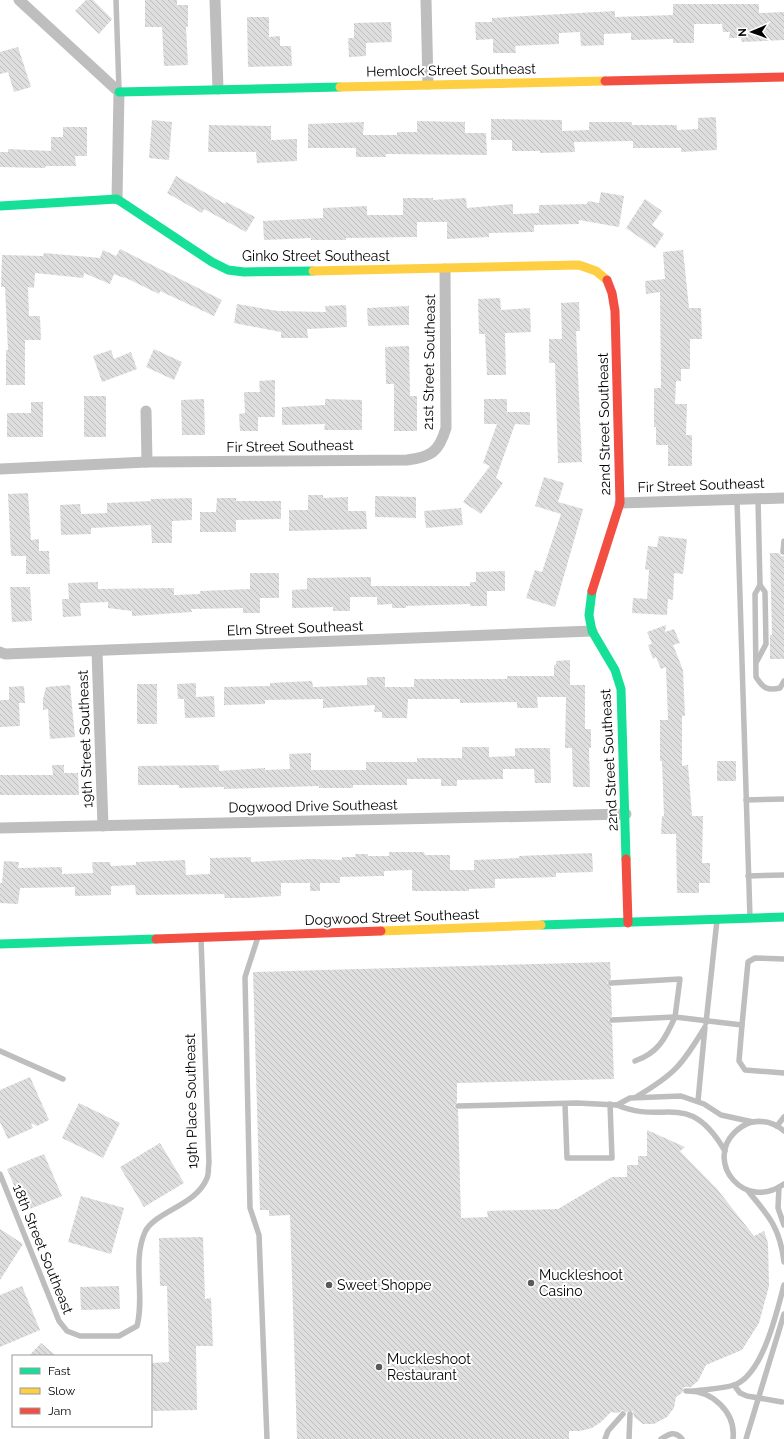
<svg xmlns="http://www.w3.org/2000/svg" width="784" height="1439" viewBox="0 0 784 1439" font-family="Raleway,sans-serif">
	<style>
		.building { fill: url(#building-back-hatch) }
		.lines { fill: none; stroke-linecap: round; stroke-linejoin: round }
		.lane { stroke: #bebebe; stroke-width: 5.5 }
		.street { stroke: #bebebe; stroke-width: 11 }
		.fast { stroke: #16e098; stroke-width: 9 }
		.slow { stroke: #ffcf43; stroke-width: 9 }
		.jam { stroke: #f24e42; stroke-width: 9 }
		.poi-dot { fill: #595959; stroke: #fff; stroke-width: 1.5 }
		.labels { text-anchor: middle; dominant-baseline: central; stroke-width: 4; stroke-linejoin: round; paint-order: stroke }
		.street-label { font-size: 14px; fill: #000; stroke: #fff }
		.poi-label { font-size: 14px; fill: #000; stroke: #fff; text-anchor: start }
	</style>
	<defs>
		<pattern id="building-back-hatch" width="6" height="6" patternUnits="userSpaceOnUse"><rect width="6" height="6" fill="#dedede"/><path d="M-1 5l2 2M0 0l6 6M5-1l2 2" fill="none" stroke="#bdbdbd"/></pattern>
	</defs>
	<rect width="100%" height="100%" fill="#fff"/>
	<g class="building">
		<polygon points="86,0 93,0 112,19 99,34 75,11"/>
		<polygon points="145,0 177,0 177,5 188,5 188,27 186,27 188,65 164,66 162,27 145,27"/>
		<polygon points="673,4 759,4 759,13 784,12 784,40 742,42 741,38 729,38 730,32 723,32 722,24 694,24 694,43 673,43 673,39 631,40 631,33 604,34 604,45 581,46 580,32 559,33 559,44 515,46 516,53 493,53 493,39 476,40 475,22 492,22 492,18 615,11 615,17 673,15"/>
		<polygon points="247,17 269,17 269,37 280,36 280,46 291,46 292,66 248,67"/>
		<polygon points="391,22 392,42 366,43 366,56 349,57 348,38 354,38 354,23"/>
		<polygon points="18,47 31,87 14,92 8,72 0,74 0,52"/>
		<polygon points="716,117 717,150 681,152 681,148 633,148 633,141 574,142 575,152 540,153 540,151 512,151 512,140 491,140 491,119 562,120 562,131 589,130 589,122 632,122 632,125 677,125 677,130 698,129 698,118"/>
		<polygon points="152,120 172,122 169,160 149,158"/>
		<polygon points="417,121 465,122 465,133 486,133 487,155 386,154 386,157 356,157 356,148 308,148 308,124 364,122 363,135 397,135 397,132 417,132"/>
		<polygon points="209,125 271,126 271,140 297,139 297,161 257,163 256,152 208,152"/>
		<polygon points="63,127 87,127 87,156 75,156 76,166 46,166 45,168 0,167 0,152 8,152 8,149 51,151 51,137 63,137"/>
		<polygon points="176,176 225,204 226,202 255,217 246,232 204,209 202,213 167,193"/>
		<polygon points="601,192 624,196 619,227 579,220 579,224 534,225 534,232 489,233 489,237 447,239 447,222 417,222 417,237 346,238 346,240 311,240 311,238 264,240 263,221 323,218 323,208 367,206 367,215 403,215 403,198 433,198 433,200 466,198 467,208 513,204 513,214 539,213 539,205 587,204 588,201 599,203"/>
		<polygon points="645,199 662,211 652,225 664,234 655,248 626,228"/>
		<polygon points="120,249 222,300 214,316 160,291 159,294 124,277 124,278 114,274 110,284 84,273 83,278 35,273 34,288 28,287 29,316 40,316 41,340 25,340 25,385 6,385 6,350 8,350 5,287 1,287 2,255 43,256 44,253 100,258 103,250 116,256"/>
		<polygon points="683,250 689,308 701,308 702,339 690,339 690,369 681,369 681,381 676,381 675,404 687,404 686,435 692,435 692,466 668,466 668,445 656,445 656,427 654,427 654,388 661,388 660,292 646,294 645,281 665,279 663,252"/>
		<polygon points="500,298 501,310 530,308 531,332 505,333 506,375 487,375 485,334 479,334 478,299"/>
		<polygon points="579,302 580,331 576,331 582,462 558,463 555,363 549,363 549,339 562,339 561,303"/>
		<polygon points="237,304 278,311 326,312 325,306 346,305 347,327 307,329 308,338 281,338 281,332 234,323"/>
		<polygon points="409,306 409,325 368,326 367,308"/>
		<polygon points="409,346 410,396 417,396 417,431 394,431 394,384 386,384 385,347"/>
		<polygon points="154,349 182,362 174,380 146,367"/>
		<polygon points="111,350 114,359 131,352 137,369 102,382 93,356"/>
		<polygon points="275,380 275,417 258,417 258,431 240,431 239,414 245,413 244,392 260,392 259,381"/>
		<rect x="84" y="396" width="22" height="41"/>
		<polygon points="204,399 205,435 182,435 181,400"/>
		<polygon points="325,399 362,400 362,430 324,430 325,424 282,425 282,407 325,405"/>
		<polygon points="484,399 507,399 507,412 530,412 530,425 515,424 496,478 503,483 481,514 463,502 490,466 483,463 497,424 484,424"/>
		<polygon points="31,402 43,402 43,437 7,437 7,413 31,413"/>
		<polygon points="544,477 564,483 558,502 583,509 555,607 526,598 535,570 542,572 561,514 535,506"/>
		<polygon points="28,493 31,540 39,539 39,551 49,551 50,574 26,574 26,556 11,556 8,494"/>
		<polygon points="308,495 323,495 323,498 348,497 348,511 366,511 367,529 289,531 289,510 308,510"/>
		<polygon points="375,496 416,497 416,518 375,517"/>
		<polygon points="192,498 192,520 172,521 172,543 152,543 151,525 91,528 91,534 61,535 60,505 80,504 81,514 107,513 107,503 151,501 151,499"/>
		<polygon points="217,498 236,498 236,501 281,501 281,519 236,520 236,532 200,532 200,512 216,512"/>
		<polygon points="461,508 463,525 426,528 424,511"/>
		<polygon points="659,536 687,539 683,574 674,573 673,600 668,599 667,615 632,613 633,598 647,599 649,570 645,569 648,546 657,547"/>
		<polygon points="770,553 779,553 781,556 784,556 784,659 770,659 770,635 772,635"/>
		<polygon points="505,571 505,591 487,591 487,606 470,606 470,604 406,606 406,608 392,608 392,604 377,605 377,597 350,597 350,611 333,611 333,607 292,608 292,590 307,589 307,578 371,577 371,586 470,586 470,582 476,582 476,572"/>
		<polygon points="250,573 279,573 279,598 260,598 260,613 243,613 243,608 191,609 192,612 132,616 132,611 108,608 108,602 80,603 81,616 63,617 62,599 69,599 68,583 98,582 98,589 174,588 174,595 200,594 200,591 250,589"/>
		<polygon points="10,587 30,587 32,621 12,622"/>
		<polygon points="666,625 665,632 674,629 680,643 673,645 683,670 685,716 682,716 682,766 688,765 692,816 703,816 702,863 710,863 710,883 699,883 699,893 677,893 676,834 661,834 662,816 664,816 662,761 660,761 660,720 668,720 666,667 661,669 656,657 653,659 648,645 652,644 647,632"/>
		<polygon points="570,660 570,685 585,685 585,729 591,729 591,748 589,748 590,787 573,787 572,748 565,748 566,697 537,697 538,708 517,708 517,702 460,703 460,699 408,699 407,718 382,718 382,712 374,712 375,705 323,708 323,699 265,700 265,704 224,705 224,687 270,686 270,683 312,681 313,687 367,685 367,677 385,677 385,687 414,687 414,679 507,679 507,676 554,676 554,665 556,665 556,661"/>
		<polygon points="196,683 196,697 214,696 215,717 185,718 184,699 178,699 177,684"/>
		<rect x="137" y="684" width="20" height="40"/>
		<polygon points="70,685 75,737 50,739 48,709 43,710 43,699 46,687"/>
		<polygon points="24,686 25,703 19,703 20,726 0,727 0,700 9,700 9,687"/>
		<polygon points="462,747 489,747 489,757 515,756 515,748 550,748 551,783 535,783 534,769 503,769 503,779 457,780 457,786 441,786 441,779 407,779 407,785 353,785 353,788 319,788 319,786 224,789 224,787 179,788 179,785 138,785 138,766 219,765 219,771 265,768 265,770 290,769 289,754 311,753 311,770 366,770 366,762 417,762 417,758 462,758"/>
		<rect x="717" y="761" width="19" height="20"/>
		<polygon points="52,765 64,765 64,773 78,773 79,795 0,795 0,775 53,775"/>
		<polygon points="389,852 424,852 425,855 450,855 450,870 474,870 474,860 519,858 519,856 592,853 593,872 556,873 556,877 495,879 495,888 469,889 469,891 412,891 412,870 384,871 384,876 340,877 340,883 320,883 320,891 310,891 310,883 281,883 281,896 247,898 225,898 224,894 136,895 135,885 111,886 111,895 75,896 75,887 20,888 18,904 0,903 0,883 2,883 4,861 19,862 18,868 62,867 62,874 93,873 92,862 110,862 111,866 136,865 136,862 185,860 186,875 210,874 210,858 251,857 251,862 310,859 342,860 342,857 356,857 355,854 368,854 368,856 389,856"/>
		<polygon points="610,962 611,979 607,983 611,987 612,1016 608,1020 612,1024 614,1079 457,1083 457,1102 454,1106 458,1110 461,1218 488,1217 487,1211 558,1209 612,1177 627,1177 627,1165 638,1165 638,1156 647,1156 647,1130 685,1147 680,1151 717,1189 754,1236 764,1231 768,1243 769,1286 759,1323 742,1350 706,1365 698,1381 691,1387 684,1387 682,1393 676,1397 674,1408 667,1417 654,1424 643,1424 634,1417 633,1411 626,1412 623,1410 618,1413 611,1412 601,1422 592,1428 580,1431 569,1431 569,1439 297,1439 290,1215 269,1216 269,1210 260,1210 253,972"/>
		<polygon points="30,1077 49,1120 37,1126 31,1123 33,1128 8,1139 0,1122 0,1090"/>
		<polygon points="79,1103 120,1123 103,1158 62,1138"/>
		<polygon points="160,1143 184,1183 144,1207 120,1167"/>
		<polygon points="44,1154 62,1196 25,1211 7,1169"/>
		<polygon points="81,1196 124,1208 111,1254 68,1242"/>
		<polygon points="0,1229 23,1244 0,1280"/>
		<polygon points="203,1237 205,1299 211,1298 213,1346 196,1346 197,1410 153,1411 152,1363 169,1362 167,1286 160,1286 159,1238"/>
		<polygon points="22,1286 40,1330 0,1347 0,1295"/>
		<polygon points="119,1286 120,1309 81,1310 80,1287"/>
		<polygon points="41,1343 56,1356 29,1356"/>
	</g>
	<g class="lines">
		<g class="lane">
			<polyline points="116,0 119,90"/>
			<path d="M 758,499 L 760,585 L 755,594 L 756,677 C 763,688 767,691 780,688 L 784,681"/>
			<polyline points="737,500 750,918"/>
			<polyline points="783,552 784,541"/>
			<polyline points="757,661 766,644 765,592 760,585"/>
			<polyline points="746,800 784,799"/>
			<polyline points="748,876 784,875"/>
			<polyline points="258,937 245,977 250,1208 259,1235 267,1439"/>
			<polyline points="611,983 680,979 675,1017 742,1025 748,962 755,958 784,959"/>
			<path d="M 612,1020 L 675,1017 C 665,1039 658,1053 635,1061"/>
			<polyline points="706,1023 717,920"/>
			<polyline points="742,1025 739,1061 745,1070 784,1073"/>
			<polyline points="0,1051 63,1079"/>
			<path d="M 636,1097 C 675,1074 682,1065 705,1027 L 698,1101"/>
			<polyline points="565,1104 567,1158 612,1158 610,1104"/>
			<polyline points="458,1106 577,1103 617,1105"/>
			<polyline points="777,1126 784,1117"/>
			<path d="M 784,1131 C 775,1123 764,1120 752,1122 C 745,1124 739,1128 734,1133 C 705,1163 745,1212 784,1184"/>
			<path d="M 725,1151 C 688,1088 665,1126 617,1105 L 630,1098 L 681,1096 L 704,1104 L 721,1115 L 753,1122"/>
			<path d="M 0,1174 L 59,1321 L 67,1331 L 80,1336 L 119,1336 L 137,1326 C 145,1296 132,1261 145,1232 C 154,1212 197,1205 207,1178 C 209,1174 208,1167 209,1163 L 201,938"/>
			<polyline points="779,1187 778,1208 784,1225"/>
			<path d="M 748,1191 C 769,1216 780,1228 784,1262"/>
			<polyline points="734,1385 740,1393 747,1396 782,1402"/>
			<path d="M 686,1391 C 712,1390 736,1412 733,1439"/>
			<path d="M 694,1391 C 707,1389 722,1389 734,1385 C 763,1375 777,1311 784,1285"/>
			<polyline points="605,1439 608,1431 623,1414"/>
			<polyline points="629,1439 630,1414"/>
			<path d="M 661,1439 C 669,1434 675,1430 682,1439"/>
			<polyline points="746,1439 784,1314"/>
		</g>
		<g class="street">
			<polyline points="19,0 119,92 117,199"/>
			<polyline points="215,0 218,89"/>
			<polyline points="426,0 428,84"/>
			<polyline points="146,411 147,462"/>
			<path d="M 0,469 L 147,462 L 407,460 C 431,457 439,452 446,428 L 445,269"/>
			<polyline points="620,503 784,498"/>
			<polyline points="97,651 103,826"/>
			<polyline points="0,652 5,654 592,631"/>
			<polyline points="0,828 626,814"/>
		</g>
		<g class="fast">
			<polyline points="119,92 340,87"/>
			<polyline points="0,206 117,199 212,262 228,270 244,272 313,271"/>
			<polyline points="592,591 589,615 592,631 615,670 621,689 626,859"/>
			<polyline points="541,925 784,917"/>
			<polyline points="0,944 156,939"/>
		</g>
		<g class="slow">
			<polyline points="340,87 605,81"/>
			<polyline points="313,271 579,265 596,271 607,280"/>
			<polyline points="381,931 541,925"/>
		</g>
		<g class="jam">
			<polyline points="605,81 784,77"/>
			<polyline points="592,591 620,503 615,311 612,293 607,280"/>
			<polyline points="626,859 628,923"/>
			<polyline points="156,939 381,931"/>
		</g>
	</g>
	<g class="poi-dot">
		<circle cx="531" cy="1283" r="4"/>
		<circle cx="329" cy="1285" r="4"/>
		<circle cx="379" cy="1367" r="4"/>
	</g>
	<g class="labels">
		<g class="street-label">
			<text transform="translate(451 70) rotate(-1)">Hemlock Street Southeast</text>
			<text x="316" y="256">Ginko Street Southeast</text>
			<text transform="translate(429 362) rotate(-89)">21st Street Southeast</text>
			<text transform="translate(604 424) rotate(-91)">22nd Street Southeast</text>
			<text transform="translate(290 446) rotate(-1)">Fir Street Southeast</text>
			<text transform="translate(701 485) rotate(-2)">Fir Street Southeast</text>
			<text transform="translate(295 628) rotate(-2)">Elm Street Southeast</text>
			<text transform="translate(85 739) rotate(-92)">19th Street Southeast</text>
			<text transform="translate(609 760) rotate(-93)">22nd Street Southeast</text>
			<text transform="translate(313 806) rotate(-1)">Dogwood Drive Southeast</text>
			<text transform="translate(392 917) rotate(-2)">Dogwood Street Southeast</text>
			<text transform="translate(191 1101) rotate(-91)">19th Place Southeast</text>
			<text transform="translate(43 1249) rotate(68)">18th Street Southeast</text>
		</g>
		<g class="poi-label">
			<text x="539" y="1275">Muckleshoot<tspan x="539" dy="16">Casino</tspan></text>
			<text x="337" y="1285">Sweet Shoppe</text>
			<text x="387" y="1359">Muckleshoot<tspan x="387" dy="16">Restaurant</tspan></text>
		</g>
	</g>
	<rect x="12" y="1355" width="140" height="72" fill="#ffffff" stroke="#999999"/>
	<rect x="20" y="1368" width="20" height="6" fill="#16e098" stroke="#999999"/>
	<text x="48" y="1375" font-size="12" fill="#000000">Fast</text>
	<rect x="20" y="1388" width="20" height="6" fill="#ffcf43" stroke="#999999"/>
	<text x="48" y="1395" font-size="12" fill="#000000">Slow</text>
	<rect x="20" y="1408" width="20" height="6" fill="#f24e42" stroke="#999999"/>
	<text x="48" y="1415" font-size="12" fill="#000000">Jam</text>
	<g transform="translate(752 32) rotate(268)" stroke="#ffffff" stroke-width="3" paint-order="stroke">
	<path d="M0-3L7 15L0 10L-7 15Z" fill="#000000"/>
	<text y="-6" font-size="11" font-weight="bold" text-anchor="middle" fill="#000000">N</text>
	</g>
</svg>
